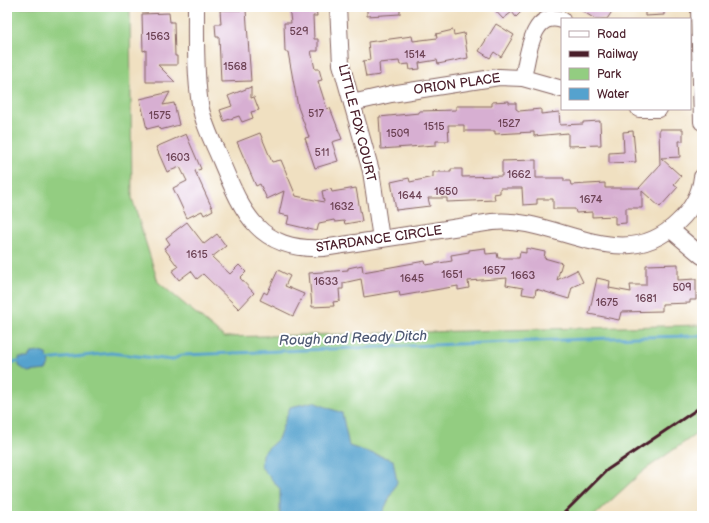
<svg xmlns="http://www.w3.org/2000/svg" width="709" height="523" viewBox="0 0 709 523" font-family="'Balsamiq Sans',sans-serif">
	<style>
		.green { fill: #93cd81; stroke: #6e7656 }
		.water { fill: #55a2ce; stroke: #50607c }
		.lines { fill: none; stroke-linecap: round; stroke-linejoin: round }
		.stream { stroke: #55a2ce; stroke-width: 3 }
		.building { fill: #d7afd2 }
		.minor-casing { stroke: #846360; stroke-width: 18 }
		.minor { stroke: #fff; stroke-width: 16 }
		.rail { stroke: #4a1f2b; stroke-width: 3 }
		.labels { text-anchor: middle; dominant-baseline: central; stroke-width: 4; stroke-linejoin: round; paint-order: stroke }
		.number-label { font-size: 11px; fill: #6d4355 }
		.street-label { font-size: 13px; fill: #4a1f2b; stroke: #fff }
		.water-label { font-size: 14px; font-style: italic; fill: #4f5a74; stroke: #fff }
	</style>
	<rect width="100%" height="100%" fill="#fff"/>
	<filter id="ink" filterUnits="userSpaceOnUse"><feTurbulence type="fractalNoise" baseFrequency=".025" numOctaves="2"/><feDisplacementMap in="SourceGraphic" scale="8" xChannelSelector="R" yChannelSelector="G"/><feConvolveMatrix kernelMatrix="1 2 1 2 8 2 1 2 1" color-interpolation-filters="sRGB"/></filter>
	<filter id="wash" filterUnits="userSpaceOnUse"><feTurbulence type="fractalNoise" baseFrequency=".012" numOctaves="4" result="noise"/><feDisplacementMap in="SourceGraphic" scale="16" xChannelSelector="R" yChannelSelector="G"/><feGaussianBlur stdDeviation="0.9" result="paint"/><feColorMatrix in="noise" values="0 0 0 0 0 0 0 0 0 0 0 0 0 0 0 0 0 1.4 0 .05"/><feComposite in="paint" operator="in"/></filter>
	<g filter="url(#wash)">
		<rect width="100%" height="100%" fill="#f0e0c1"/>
		<polygon class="green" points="7,7 130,7 132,198 158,282 224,337 702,325 702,430 643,471 594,516 7,516"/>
		<g class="water">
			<polygon points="40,352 46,354 50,363 46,370 28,372 19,366 19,358 28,358 31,353"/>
			<polygon points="313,402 342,413 349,446 393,460 397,482 381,516 280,516 280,489 261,467 262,454 278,439 290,407"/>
		</g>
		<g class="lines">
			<g class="stream">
				<polyline points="45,360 111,353 172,360 182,355 637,337 702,336"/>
				<polyline points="7,362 21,362"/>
			</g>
		</g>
		<g id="blocks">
			<g class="building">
				<polygon points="289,7 316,7 317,16 313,16 314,39 318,39 318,51 311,51 315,69 319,69 322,80 318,81 327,109 330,108 342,139 332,142 338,161 315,168 305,138 309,137 298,107 288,52 285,52 284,23 291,23"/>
				<polygon points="367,7 400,7 400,14 367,16"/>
				<polygon points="492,7 526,7 516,17 512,12 503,19"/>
				<polygon points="576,7 615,7 607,19 595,19"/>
				<polygon points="645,7 664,7 664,15 645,16"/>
				<polygon points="220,10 246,10 251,81 221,82 219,37 216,37 215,24 221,24"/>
				<polygon points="169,13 170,22 174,22 175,56 177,56 177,65 158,65 175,82 146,82 146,50 143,51 142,14"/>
				<polygon points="496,24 514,35 501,57 494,52 490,58 479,51"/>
				<polygon points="453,30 454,35 464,33 468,58 438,64 437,60 419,63 420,69 410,70 409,64 400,65 399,61 379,63 380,75 366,77 363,61 370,60 368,42 412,36 413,41 437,38 436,34"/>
				<polygon points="251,87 251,98 254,97 259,110 251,112 253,118 242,122 239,116 224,121 220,110 232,106 228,96"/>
				<polygon points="170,92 163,105 174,103 179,125 160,130 159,126 147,129 140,99"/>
				<polygon points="509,101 509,103 516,103 516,109 519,111 541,109 541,114 559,112 560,125 583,124 583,122 600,121 601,145 568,146 568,133 534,136 534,132 495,134 495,131 464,131 464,125 448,125 449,141 436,141 436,145 381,149 379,117 419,113 419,111 456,110 456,106 492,106 492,102"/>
				<polygon points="659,129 683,129 683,141 679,141 680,157 661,158 681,176 674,184 678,187 660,207 642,191 642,208 626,208 626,223 615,224 615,216 592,217 592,212 576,213 575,209 553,209 553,199 537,199 537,204 523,205 522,188 500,188 500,193 494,194 495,200 447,202 447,198 428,198 430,206 396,210 391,182 409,178 410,182 433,177 433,172 451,172 451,169 462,169 462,177 502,176 502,161 536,160 536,178 564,178 564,181 570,181 571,185 605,183 605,188 639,188 660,165"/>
				<polygon points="633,131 636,162 609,163 609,153 624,152 623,132"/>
				<polygon points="260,133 272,162 281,160 296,196 324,202 322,191 331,189 332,192 356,188 362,221 345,224 344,221 335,222 334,220 319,223 317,231 287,224 289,216 279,214 284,191 267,199 260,184 256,186 237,142"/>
				<polygon points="186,134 201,169 195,171 213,210 204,215 202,211 187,218 173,188 187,181 180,167 167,172 156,147"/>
				<polygon points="187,222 204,244 217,234 226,246 212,257 230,274 239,265 246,272 240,278 254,293 239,309 203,274 197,279 191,271 179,280 172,271 178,267 164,248 170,244 166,238"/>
				<polygon points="485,248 486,254 497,253 498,258 519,258 520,252 526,253 526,248 545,252 544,258 562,263 557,280 577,270 583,282 572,287 569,299 536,289 535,296 522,294 523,288 506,285 507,278 468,281 469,288 458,290 458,286 400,296 399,291 364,297 361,279 343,283 343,289 339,289 340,301 333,302 334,306 312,307 309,273 348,270 348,268 362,265 363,272 425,261 426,265 452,261 451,255 469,252 469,250"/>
				<polygon points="678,264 678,280 696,279 696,300 690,300 690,303 662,304 662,311 621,312 619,320 589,314 597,278 610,281 609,288 631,292 630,285 646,285 646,265"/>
				<polygon points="278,270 290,276 285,286 304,294 293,316 260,300 264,292 267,294"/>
			</g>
		</g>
	</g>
	<g filter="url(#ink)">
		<use href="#blocks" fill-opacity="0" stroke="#846360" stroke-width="1"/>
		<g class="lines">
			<g class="minor-casing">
				<g id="minor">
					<path d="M 196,7 C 196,38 195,73 200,104 C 203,124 213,142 221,161 C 243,213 258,251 323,248 L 492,222 C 555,215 622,278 678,222 C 691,210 700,194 702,177"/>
					<polyline points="338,7 341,64 371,171 381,239"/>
					<polyline points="699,7 702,122"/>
					<path d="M 523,78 C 528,57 531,9 562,20"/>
					<polyline points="352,103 391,94 499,77 523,78 562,89"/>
					<polyline points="639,109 659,109"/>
					<polyline points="670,229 702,256"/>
				</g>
			</g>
			<use href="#minor" class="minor"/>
			<polyline class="rail" points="561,516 607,470 702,406"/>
		</g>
	</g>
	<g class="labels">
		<g class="number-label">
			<text x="299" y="31">529</text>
			<text x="158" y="36">1563</text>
			<text x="415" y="54">1514</text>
			<text x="235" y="66">1568</text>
			<text x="316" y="113">517</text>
			<text x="160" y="115">1575</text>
			<text x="509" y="123">1527</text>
			<text x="434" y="126">1515</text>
			<text x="398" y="133">1509</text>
			<text x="322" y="152">511</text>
			<text x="178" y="157">1603</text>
			<text x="519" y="174">1662</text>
			<text x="446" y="191">1650</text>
			<text x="410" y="195">1644</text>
			<text x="591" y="199">1674</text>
			<text x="342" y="206">1632</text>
			<text x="197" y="254">1615</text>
			<text x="494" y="270">1657</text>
			<text x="452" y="274">1651</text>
			<text x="523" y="275">1663</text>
			<text x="412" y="278">1645</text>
			<text x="326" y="281">1633</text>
			<text x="682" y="287">509</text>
			<text x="646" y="298">1681</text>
			<text x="607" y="302">1675</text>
		</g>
		<g class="street-label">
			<text transform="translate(457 84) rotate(-8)">ORION PLACE</text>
			<text transform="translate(357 123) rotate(76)">LITTLE FOX COURT</text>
			<text transform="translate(379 239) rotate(-8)">STARDANCE CIRCLE</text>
		</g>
		<g class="water-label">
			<text transform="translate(353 338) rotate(-2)">Rough and Ready Ditch</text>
		</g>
	</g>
	<rect width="709" height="523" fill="none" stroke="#fff" stroke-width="24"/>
	<rect x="561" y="18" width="130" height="92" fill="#ffffff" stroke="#b7a5aa"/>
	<rect x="569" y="31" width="20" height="6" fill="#ffffff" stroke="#b7a5aa"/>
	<text x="597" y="38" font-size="12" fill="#4a1f2b">Road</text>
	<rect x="569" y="51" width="20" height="6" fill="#4a1f2b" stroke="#b7a5aa"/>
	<text x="597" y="58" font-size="12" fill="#4a1f2b">Railway</text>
	<rect x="569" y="68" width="20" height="12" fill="#93cd81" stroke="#b7a5aa"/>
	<text x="597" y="78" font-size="12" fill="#4a1f2b">Park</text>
	<rect x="569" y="88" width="20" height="12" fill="#55a2ce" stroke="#b7a5aa"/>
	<text x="597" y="98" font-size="12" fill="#4a1f2b">Water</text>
</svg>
